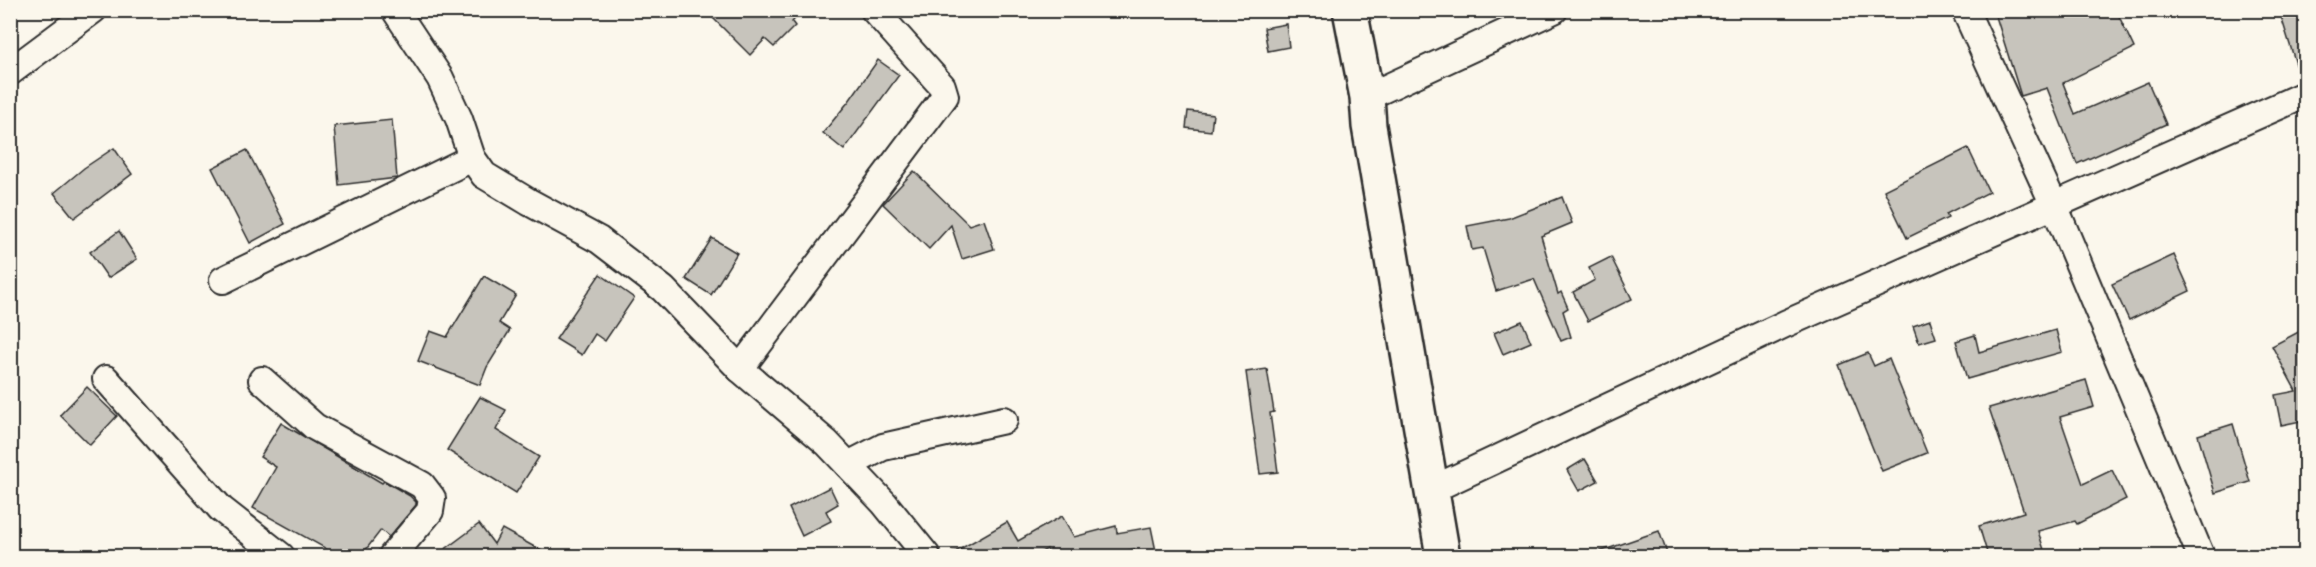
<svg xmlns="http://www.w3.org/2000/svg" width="2316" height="567" viewBox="0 0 2316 567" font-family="Itim,sans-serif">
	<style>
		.building { fill: #c7c4bc; stroke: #2b2b2b; stroke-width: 1.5 }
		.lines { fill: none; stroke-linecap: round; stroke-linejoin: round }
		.minor-casing { stroke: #2b2b2b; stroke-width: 30 }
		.secondary-casing { stroke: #2b2b2b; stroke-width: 38 }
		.minor { stroke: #fbf7ec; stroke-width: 26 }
		.secondary { stroke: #fbf7ec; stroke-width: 33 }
	</style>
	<rect width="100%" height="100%" fill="#fbf7ec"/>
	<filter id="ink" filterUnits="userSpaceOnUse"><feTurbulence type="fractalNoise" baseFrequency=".0167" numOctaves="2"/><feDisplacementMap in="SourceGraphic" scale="12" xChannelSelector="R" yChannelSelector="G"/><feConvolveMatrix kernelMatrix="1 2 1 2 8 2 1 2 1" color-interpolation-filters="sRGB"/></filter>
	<g filter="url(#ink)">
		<g class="building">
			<polygon points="705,10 803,10 792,22 795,26 774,47 765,39 750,55"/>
			<polygon points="1994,10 2116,10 2134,48 2063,83 2075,114 2148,82 2166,124 2077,164 2047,88 2021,96"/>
			<polygon points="2279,10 2306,10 2306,79 2301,80"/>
			<polygon points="1286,24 1289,47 1268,51 1264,28"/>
			<polygon points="878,60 899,75 844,150 823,133 849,101"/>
			<polygon points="1188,111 1213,114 1211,131 1186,128"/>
			<polygon points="392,120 397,178 339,185 334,126"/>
			<polygon points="114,148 132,174 74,218 54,193 84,168"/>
			<polygon points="1968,148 1989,192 1946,214 1948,218 1907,238 1884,190"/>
			<polygon points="247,150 285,224 250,243 212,168"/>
			<polygon points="914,171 969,225 984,220 994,249 962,259 951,225 929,249 883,204"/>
			<polygon points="1562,197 1572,223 1541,236 1558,294 1561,292 1568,308 1563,311 1571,337 1561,341 1534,279 1496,291 1483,248 1472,250 1467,226 1509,218"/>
			<polygon points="119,231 137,259 108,278 90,252"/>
			<polygon points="712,238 737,253 711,295 686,279"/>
			<polygon points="2174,255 2190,291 2129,320 2112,284"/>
			<polygon points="1611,257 1632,299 1588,321 1573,292 1595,280 1589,268"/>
			<polygon points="600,274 634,298 605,341 595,334 582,355 556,339"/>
			<polygon points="484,276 516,295 499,323 510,330 487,367 480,385 418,361 430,331 447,337"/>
			<polygon points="1930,320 1936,338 1919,343 1913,326"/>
			<polygon points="1522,321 1531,342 1503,354 1494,333"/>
			<polygon points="2306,328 2306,420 2281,425 2275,395 2296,391 2272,346"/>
			<polygon points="2056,330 2062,352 1967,379 1956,341 1975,335 1979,352"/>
			<polygon points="1868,353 1874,366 1889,359 1927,453 1882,471 1839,365"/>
			<polygon points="1267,369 1274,412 1270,413 1278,472 1260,474 1246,372"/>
			<polygon points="2086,380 2094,407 2060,417 2083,484 2112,470 2126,499 2077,524 2075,521 2038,531 2046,556 1988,556 1979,526 2024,512 1989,408"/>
			<polygon points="87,387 117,416 90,445 60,415"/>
			<polygon points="480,397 506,410 496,430 539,457 516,493 447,450"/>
			<polygon points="281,423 382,483 384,481 410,496 416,502 416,505 389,537 381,530 361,556 335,556 325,548 253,508 276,467 260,457"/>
			<polygon points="2233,424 2250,482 2215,493 2198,435"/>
			<polygon points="1585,459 1598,481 1579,491 1567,470"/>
			<polygon points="830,487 838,504 826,511 831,521 802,536 789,508"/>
			<polygon points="1062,516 1074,537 1116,526 1117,533 1151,527 1157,556 1136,556 1134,549 1104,556 1051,556 1047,549 1034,556 948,556 1007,522 1018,541"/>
			<polygon points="479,524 494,544 502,529 551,556 436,556"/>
			<polygon points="1659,531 1668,556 1594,556 1593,554"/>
		</g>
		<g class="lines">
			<g class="minor-casing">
				<g id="minor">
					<polyline points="395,10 440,78 459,119 472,158 484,175 529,202 599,240 663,289 740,369 827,443 884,503 927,556"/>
					<polyline points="1965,10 2054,205 2201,556"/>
					<polyline points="10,72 93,10"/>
					<polyline points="1367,97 1554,10"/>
					<polyline points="223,280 472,158"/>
					<polyline points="740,369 945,96 942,86 874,10"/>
					<polyline points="106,379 221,509 281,556"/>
					<polyline points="262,380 315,427 422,485 432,498 430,511 392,556"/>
					<polyline points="848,465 883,447 1004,420"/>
					<polyline points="1431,490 1785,324 2306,94"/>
				</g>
			</g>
			<g class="secondary-casing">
				<polyline id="secondary" points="1350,10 1367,97 1369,126 1443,556"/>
			</g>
			<use href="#minor" class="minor"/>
			<use href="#secondary" class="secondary"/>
		</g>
	</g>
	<rect width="2316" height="567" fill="none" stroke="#fbf7ec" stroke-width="36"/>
	<rect x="18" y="18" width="2280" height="531" fill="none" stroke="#2b2b2b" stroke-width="2" filter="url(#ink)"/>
</svg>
